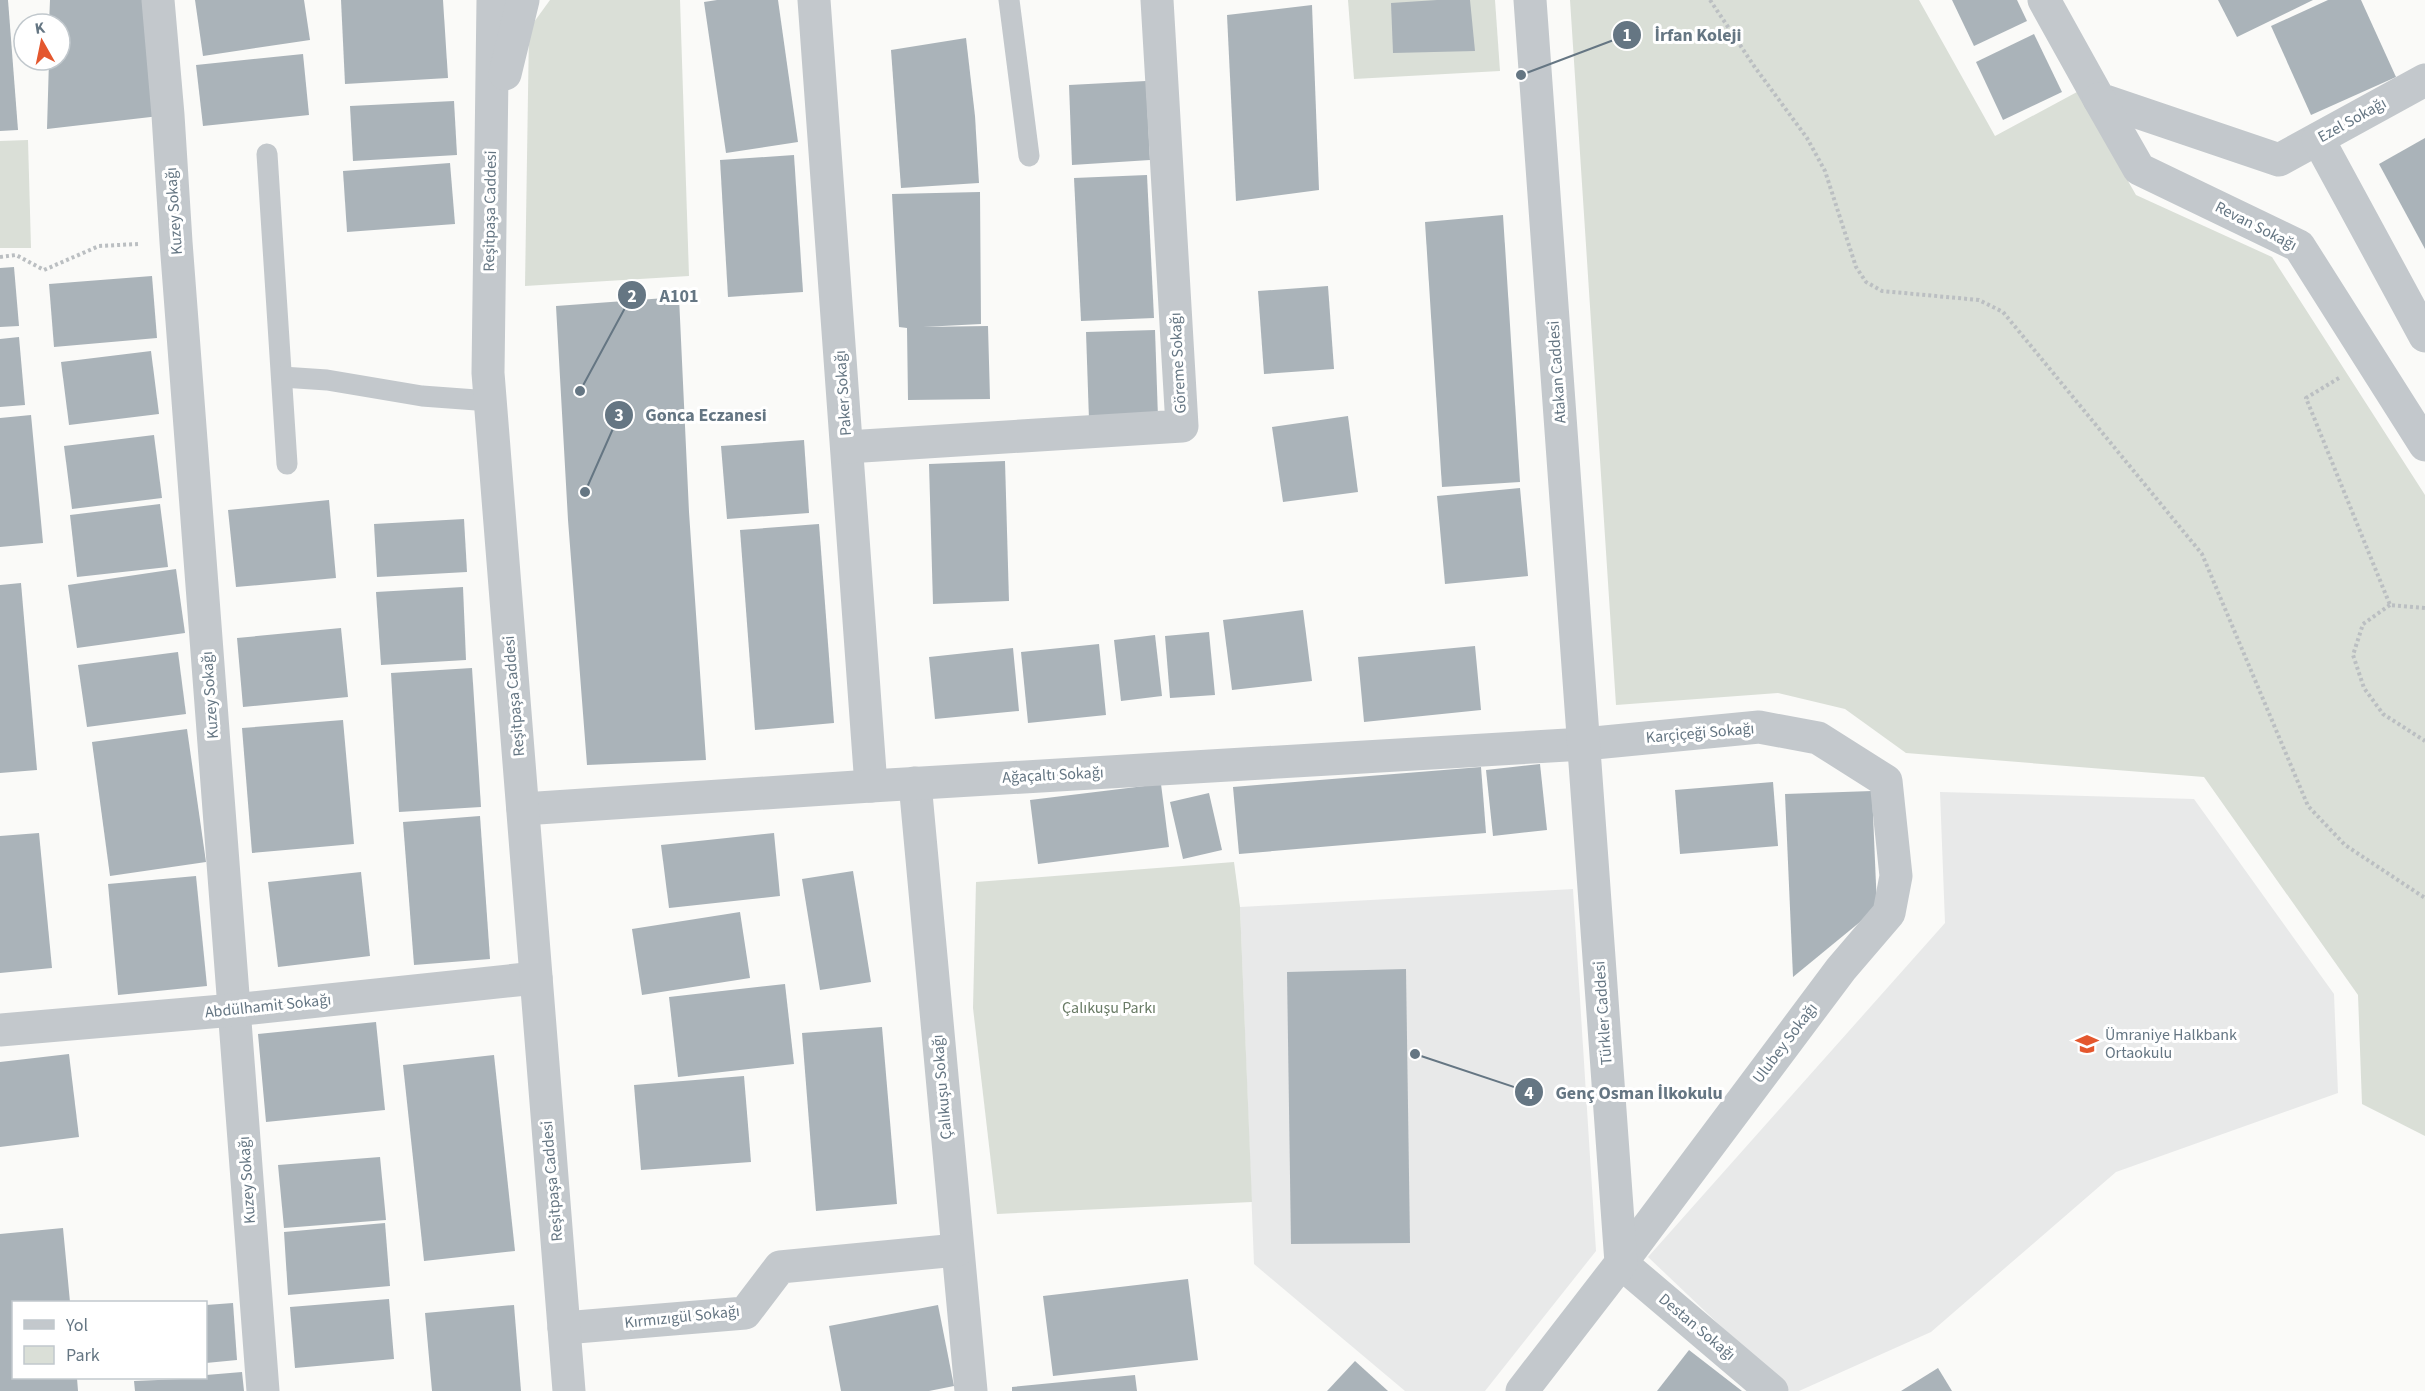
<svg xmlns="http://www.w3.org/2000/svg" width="2425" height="1391" viewBox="0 0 2425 1391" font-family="'Source Sans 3',sans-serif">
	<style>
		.built { fill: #e8e9e9 }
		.green { fill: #dadfd7 }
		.building { fill: #aab3b9 }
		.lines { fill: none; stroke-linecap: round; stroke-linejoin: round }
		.path { stroke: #bbbfc2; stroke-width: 4; stroke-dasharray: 3 3; stroke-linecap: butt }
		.service { stroke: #c3c8cc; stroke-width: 21 }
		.minor { stroke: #c3c8cc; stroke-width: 33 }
		.tertiary { stroke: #c3c8cc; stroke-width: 33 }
		.labels { text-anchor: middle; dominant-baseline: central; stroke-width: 6; stroke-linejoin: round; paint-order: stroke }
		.street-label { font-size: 16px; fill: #657683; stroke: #fff }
		.park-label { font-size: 16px; fill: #687a64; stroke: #fff }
		.poi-label { font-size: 16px; fill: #657683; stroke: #fff; text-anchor: start }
		.leader { fill: none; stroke: #657683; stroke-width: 2 }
		.callout-dot { fill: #657683; stroke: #fff; stroke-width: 2 }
		.mark-label { font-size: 18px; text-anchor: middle; font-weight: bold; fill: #fff }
		.callout-label { font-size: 18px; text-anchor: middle; font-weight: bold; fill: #657683; stroke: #fff; stroke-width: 6; stroke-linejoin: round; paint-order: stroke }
	</style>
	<rect width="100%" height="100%" fill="#fafaf8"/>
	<g class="built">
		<polygon points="1940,792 2194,799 2334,994 2338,1093 2116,1172 1931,1332 1799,1391 1789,1391 1648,1257 1945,923"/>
		<polygon points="1573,889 1596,1251 1485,1391 1405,1391 1254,1264 1240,907"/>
	</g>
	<g class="green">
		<polygon points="550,0 680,0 689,276 525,286 529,29"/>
		<polygon points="1348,0 1495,0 1500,71 1354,79"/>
		<polygon points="1570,0 1919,0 1995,136 2077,92 2136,195 2272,257 2425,495 2425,1136 2362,1104 2358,995 2204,777 1906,753 1845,709 1778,693 1616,705"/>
		<polygon points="28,140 31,248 0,248 0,141"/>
		<polygon points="1234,862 1240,907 1252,1202 997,1214 973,1008 976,882"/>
	</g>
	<g class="building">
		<polygon points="0,0 8,0 18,130 0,131"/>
		<polygon points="50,0 153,0 168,115 47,129 49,60 60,60 60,24 49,24"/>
		<polygon points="195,0 304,0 310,40 203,56"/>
		<polygon points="341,0 443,0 448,78 345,84"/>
		<polygon points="717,0 778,0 798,142 726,153 704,2"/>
		<polygon points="1437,0 1470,0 1475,51 1393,53 1391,3"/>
		<polygon points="1952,0 2017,0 2027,21 1974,46"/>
		<polygon points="2218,0 2313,0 2237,37"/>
		<polygon points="2328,0 2361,0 2396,77 2311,115 2271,26"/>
		<polygon points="1312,5 1319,190 1236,201 1227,15"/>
		<polygon points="2034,34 2062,92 2003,120 1976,62"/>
		<polygon points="966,38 975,116 979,183 901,188 891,50"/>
		<polygon points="303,54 309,115 203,126 196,65"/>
		<polygon points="1146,81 1150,160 1072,165 1069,85"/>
		<polygon points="454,101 457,155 353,161 350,106"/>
		<polygon points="2425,138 2425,249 2379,164"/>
		<polygon points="794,155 803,292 728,297 720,160"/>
		<polygon points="450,163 455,224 347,232 343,171"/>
		<polygon points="1147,175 1154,318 1081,321 1074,178"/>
		<polygon points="980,192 981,324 923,327 988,326 990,399 908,400 907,328 899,327 892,194"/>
		<polygon points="1503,215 1520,482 1442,487 1425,222"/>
		<polygon points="14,267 19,326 0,327 0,268"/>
		<polygon points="152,276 157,338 54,347 49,284"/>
		<polygon points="1328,286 1334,369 1264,374 1258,291"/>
		<polygon points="679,297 689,512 706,760 587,765 568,520 556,306"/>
		<polygon points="1155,330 1158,418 1089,420 1086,332"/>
		<polygon points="19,337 25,405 0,407 0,339"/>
		<polygon points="151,351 159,414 69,425 61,362"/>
		<polygon points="31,415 43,543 0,547 0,418"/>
		<polygon points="1348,416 1358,492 1283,502 1272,427"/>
		<polygon points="154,435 162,498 72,509 64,446"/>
		<polygon points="804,440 809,513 727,519 721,446"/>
		<polygon points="1005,461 1009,601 933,604 929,464"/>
		<polygon points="1520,488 1528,576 1445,584 1437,496"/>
		<polygon points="329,500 336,578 236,587 228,510"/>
		<polygon points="160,504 168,567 77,577 70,515"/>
		<polygon points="464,519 467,572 377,577 374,524"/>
		<polygon points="819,524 834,723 755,730 740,530"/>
		<polygon points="176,569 185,633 77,648 68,585"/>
		<polygon points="21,583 37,770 0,773 0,585"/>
		<polygon points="463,587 466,660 381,665 376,592"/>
		<polygon points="1303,610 1312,681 1232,690 1223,620"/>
		<polygon points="341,628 348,697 243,707 237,638"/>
		<polygon points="1209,632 1215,695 1170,698 1165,636"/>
		<polygon points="1155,635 1162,696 1121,701 1114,640"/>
		<polygon points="1099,644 1106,715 1028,723 1021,652"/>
		<polygon points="1475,646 1481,710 1364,722 1358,657"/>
		<polygon points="1013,648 1019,711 935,719 929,657"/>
		<polygon points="178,652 186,714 87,727 78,665"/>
		<polygon points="472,668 481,807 399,812 391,673"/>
		<polygon points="343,720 354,844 252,853 242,728"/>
		<polygon points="187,729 206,862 110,876 92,742"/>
		<polygon points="1540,764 1547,830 1493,836 1486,770"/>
		<polygon points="1481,767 1486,833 1239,854 1233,787"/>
		<polygon points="1773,782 1778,846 1680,854 1675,790"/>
		<polygon points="1161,784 1169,847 1038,864 1030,800"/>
		<polygon points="1872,791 1877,908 1793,977 1785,794"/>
		<polygon points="1209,793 1222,850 1183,859 1170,802"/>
		<polygon points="480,816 490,959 414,965 403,822"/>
		<polygon points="39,833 52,968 0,973 0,836"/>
		<polygon points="774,833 780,896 669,908 661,845"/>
		<polygon points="853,871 871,982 820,990 802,879"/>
		<polygon points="361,872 370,956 278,967 268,882"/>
		<polygon points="196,876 207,986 118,995 108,884"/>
		<polygon points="740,912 750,978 642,995 632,929"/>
		<polygon points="1406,969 1410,1243 1291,1244 1287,972"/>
		<polygon points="785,984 794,1064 678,1077 669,997"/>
		<polygon points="376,1022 385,1110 266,1122 258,1034"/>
		<polygon points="882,1027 897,1204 816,1211 802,1033"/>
		<polygon points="69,1054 79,1137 0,1147 0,1062"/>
		<polygon points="494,1055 515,1251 424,1261 403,1065"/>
		<polygon points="744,1076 751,1162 641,1170 634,1085"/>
		<polygon points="380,1157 386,1220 284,1228 278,1165"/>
		<polygon points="385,1223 390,1286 288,1295 284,1232"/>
		<polygon points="63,1228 70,1302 14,1302 14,1378 77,1378 78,1391 0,1391 0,1234"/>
		<polygon points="1188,1279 1198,1360 1053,1376 1043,1296"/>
		<polygon points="389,1299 394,1359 295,1368 290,1307"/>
		<polygon points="233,1303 237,1360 206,1363 206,1305"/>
		<polygon points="514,1305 521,1391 432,1391 425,1313"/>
		<polygon points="938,1305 954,1386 929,1391 841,1391 829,1326"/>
		<polygon points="1689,1350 1742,1391 1657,1391"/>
		<polygon points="1355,1361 1388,1391 1327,1391"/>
		<polygon points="1938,1368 1952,1391 1901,1391"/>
		<polygon points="242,1372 244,1391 135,1391 134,1381 206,1378 206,1375"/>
		<polygon points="1135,1375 1137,1391 1012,1391 1012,1387"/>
	</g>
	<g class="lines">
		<g class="path">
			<polyline points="1710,0 1754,66 1807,138 1825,171 1856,267 1866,282 1882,291 1979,300 2003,312 2202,554 2308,806 2345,845 2425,898"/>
			<polyline points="0,257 16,255 44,270 99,246 138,244"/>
			<polyline points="2339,378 2306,398 2390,605 2425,608"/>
			<polyline points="2390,605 2363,624 2353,655 2364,688 2383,714 2425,741"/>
		</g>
		<g class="service">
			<polyline points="1009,0 1029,156"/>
			<polyline points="267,154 287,464"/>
			<polyline points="282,377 327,380 422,396 490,401"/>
		</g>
		<g class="minor">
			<polyline points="158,0 168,115 176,242 263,1391"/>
			<polyline points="814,0 871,786"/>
			<polyline points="2044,0 2099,99 2279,160 2425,80"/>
			<polyline points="2099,99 2139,169 2299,246 2425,445"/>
			<polyline points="2318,139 2425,336"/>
			<polyline points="847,447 1182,426 1157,0"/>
			<polyline points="915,783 971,1391"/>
			<polyline points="523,809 871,786 1584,744 1759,727 1818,738 1886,781 1896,876 1889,913 1841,969 1621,1263 1772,1391"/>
			<polyline points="0,1030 234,1010 536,978"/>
			<polyline points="564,1328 745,1313 780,1267 957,1250"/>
			<polyline points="1522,1391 1621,1263 1530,0"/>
		</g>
		<g class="tertiary">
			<polyline points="493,0 488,373 569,1391"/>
			<polyline points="505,74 523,0"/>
		</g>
	</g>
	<defs>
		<g id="school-bare" transform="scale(1.8)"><path d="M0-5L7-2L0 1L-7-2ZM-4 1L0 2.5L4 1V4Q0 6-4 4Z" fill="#e4572e" stroke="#fff" stroke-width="2.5" paint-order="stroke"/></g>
	</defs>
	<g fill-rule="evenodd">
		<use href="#school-bare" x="2087" y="1044"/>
	</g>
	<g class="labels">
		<g class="street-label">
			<text transform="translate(2352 120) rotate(-29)">Ezel Sokağı</text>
			<text transform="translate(174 211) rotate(-94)">Kuzey Sokağı</text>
			<text transform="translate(490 211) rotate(-89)">Reşitpaşa Caddesi</text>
			<text transform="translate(2256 226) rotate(27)">Revan Sokağı</text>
			<text transform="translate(1178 363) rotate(-93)">Göreme Sokağı</text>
			<text transform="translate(1557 372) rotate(-94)">Atakan Caddesi</text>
			<text transform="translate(843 393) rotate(-94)">Paker Sokağı</text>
			<text transform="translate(210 695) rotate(-94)">Kuzey Sokağı</text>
			<text transform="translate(514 696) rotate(-95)">Reşitpaşa Caddesi</text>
			<text transform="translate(1700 733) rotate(-5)">Karçiçeği Sokağı</text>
			<text transform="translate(1053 775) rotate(-3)">Ağaçaltı Sokağı</text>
			<text transform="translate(268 1006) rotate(-6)">Abdülhamit Sokağı</text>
			<text transform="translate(1603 1013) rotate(-94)">Türkler Caddesi</text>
			<text transform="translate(1785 1043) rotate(-53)">Ulubey Sokağı</text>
			<text transform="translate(942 1087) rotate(-95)">Çalıkuşu Sokağı</text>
			<text transform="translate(247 1180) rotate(-94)">Kuzey Sokağı</text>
			<text transform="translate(552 1181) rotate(-95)">Reşitpaşa Caddesi</text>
			<text transform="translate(682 1317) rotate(-6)">Kırmızıgül Sokağı</text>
			<text transform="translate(1697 1327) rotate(40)">Destan Sokağı</text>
		</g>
		<g class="park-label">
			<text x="1109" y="1008">Çalıkuşu Parkı</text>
		</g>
		<g class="poi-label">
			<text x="2105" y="1035">Ümraniye Halkbank<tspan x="2105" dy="18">Ortaokulu</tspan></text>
		</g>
	</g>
	<path class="leader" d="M1521 75L1627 35M580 391L632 295M585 492L619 415M1415 1054L1529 1092"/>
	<g class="callout-dot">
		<circle cx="1521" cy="75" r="6"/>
		<circle cx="580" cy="391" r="6"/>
		<circle cx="585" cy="492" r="6"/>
		<circle cx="1415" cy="1054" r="6"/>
		<circle cx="1627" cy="35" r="15"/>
		<circle cx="632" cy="295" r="15"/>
		<circle cx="619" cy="415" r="15"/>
		<circle cx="1529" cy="1092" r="15"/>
	</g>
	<g class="mark-label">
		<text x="1627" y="41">1</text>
		<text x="632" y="302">2</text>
		<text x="619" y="421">3</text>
		<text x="1529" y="1099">4</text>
	</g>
	<g class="callout-label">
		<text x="1698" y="41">İrfan Koleji</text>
		<text x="679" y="302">A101</text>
		<text x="706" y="421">Gonca Eczanesi</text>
		<text x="1639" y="1099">Genç Osman İlkokulu</text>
	</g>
	<rect x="12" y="1301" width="195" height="78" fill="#ffffff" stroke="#c1c8cd" stroke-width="1.5"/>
	<rect x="24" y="1320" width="30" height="9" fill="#c3c8cc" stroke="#c1c8cd" stroke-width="1.5"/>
	<text x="66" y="1331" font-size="18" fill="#657683">Yol</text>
	<rect x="24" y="1346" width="30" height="18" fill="#dadfd7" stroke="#c1c8cd" stroke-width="1.5"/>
	<text x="66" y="1361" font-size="18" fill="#657683">Park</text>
	<g transform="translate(42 42) rotate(351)"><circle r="28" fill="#ffffff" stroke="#c1c8cd" stroke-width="1.5"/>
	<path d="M0-4.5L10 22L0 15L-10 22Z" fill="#e4572e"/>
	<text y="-9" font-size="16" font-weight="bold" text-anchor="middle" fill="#657683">K</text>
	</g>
</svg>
